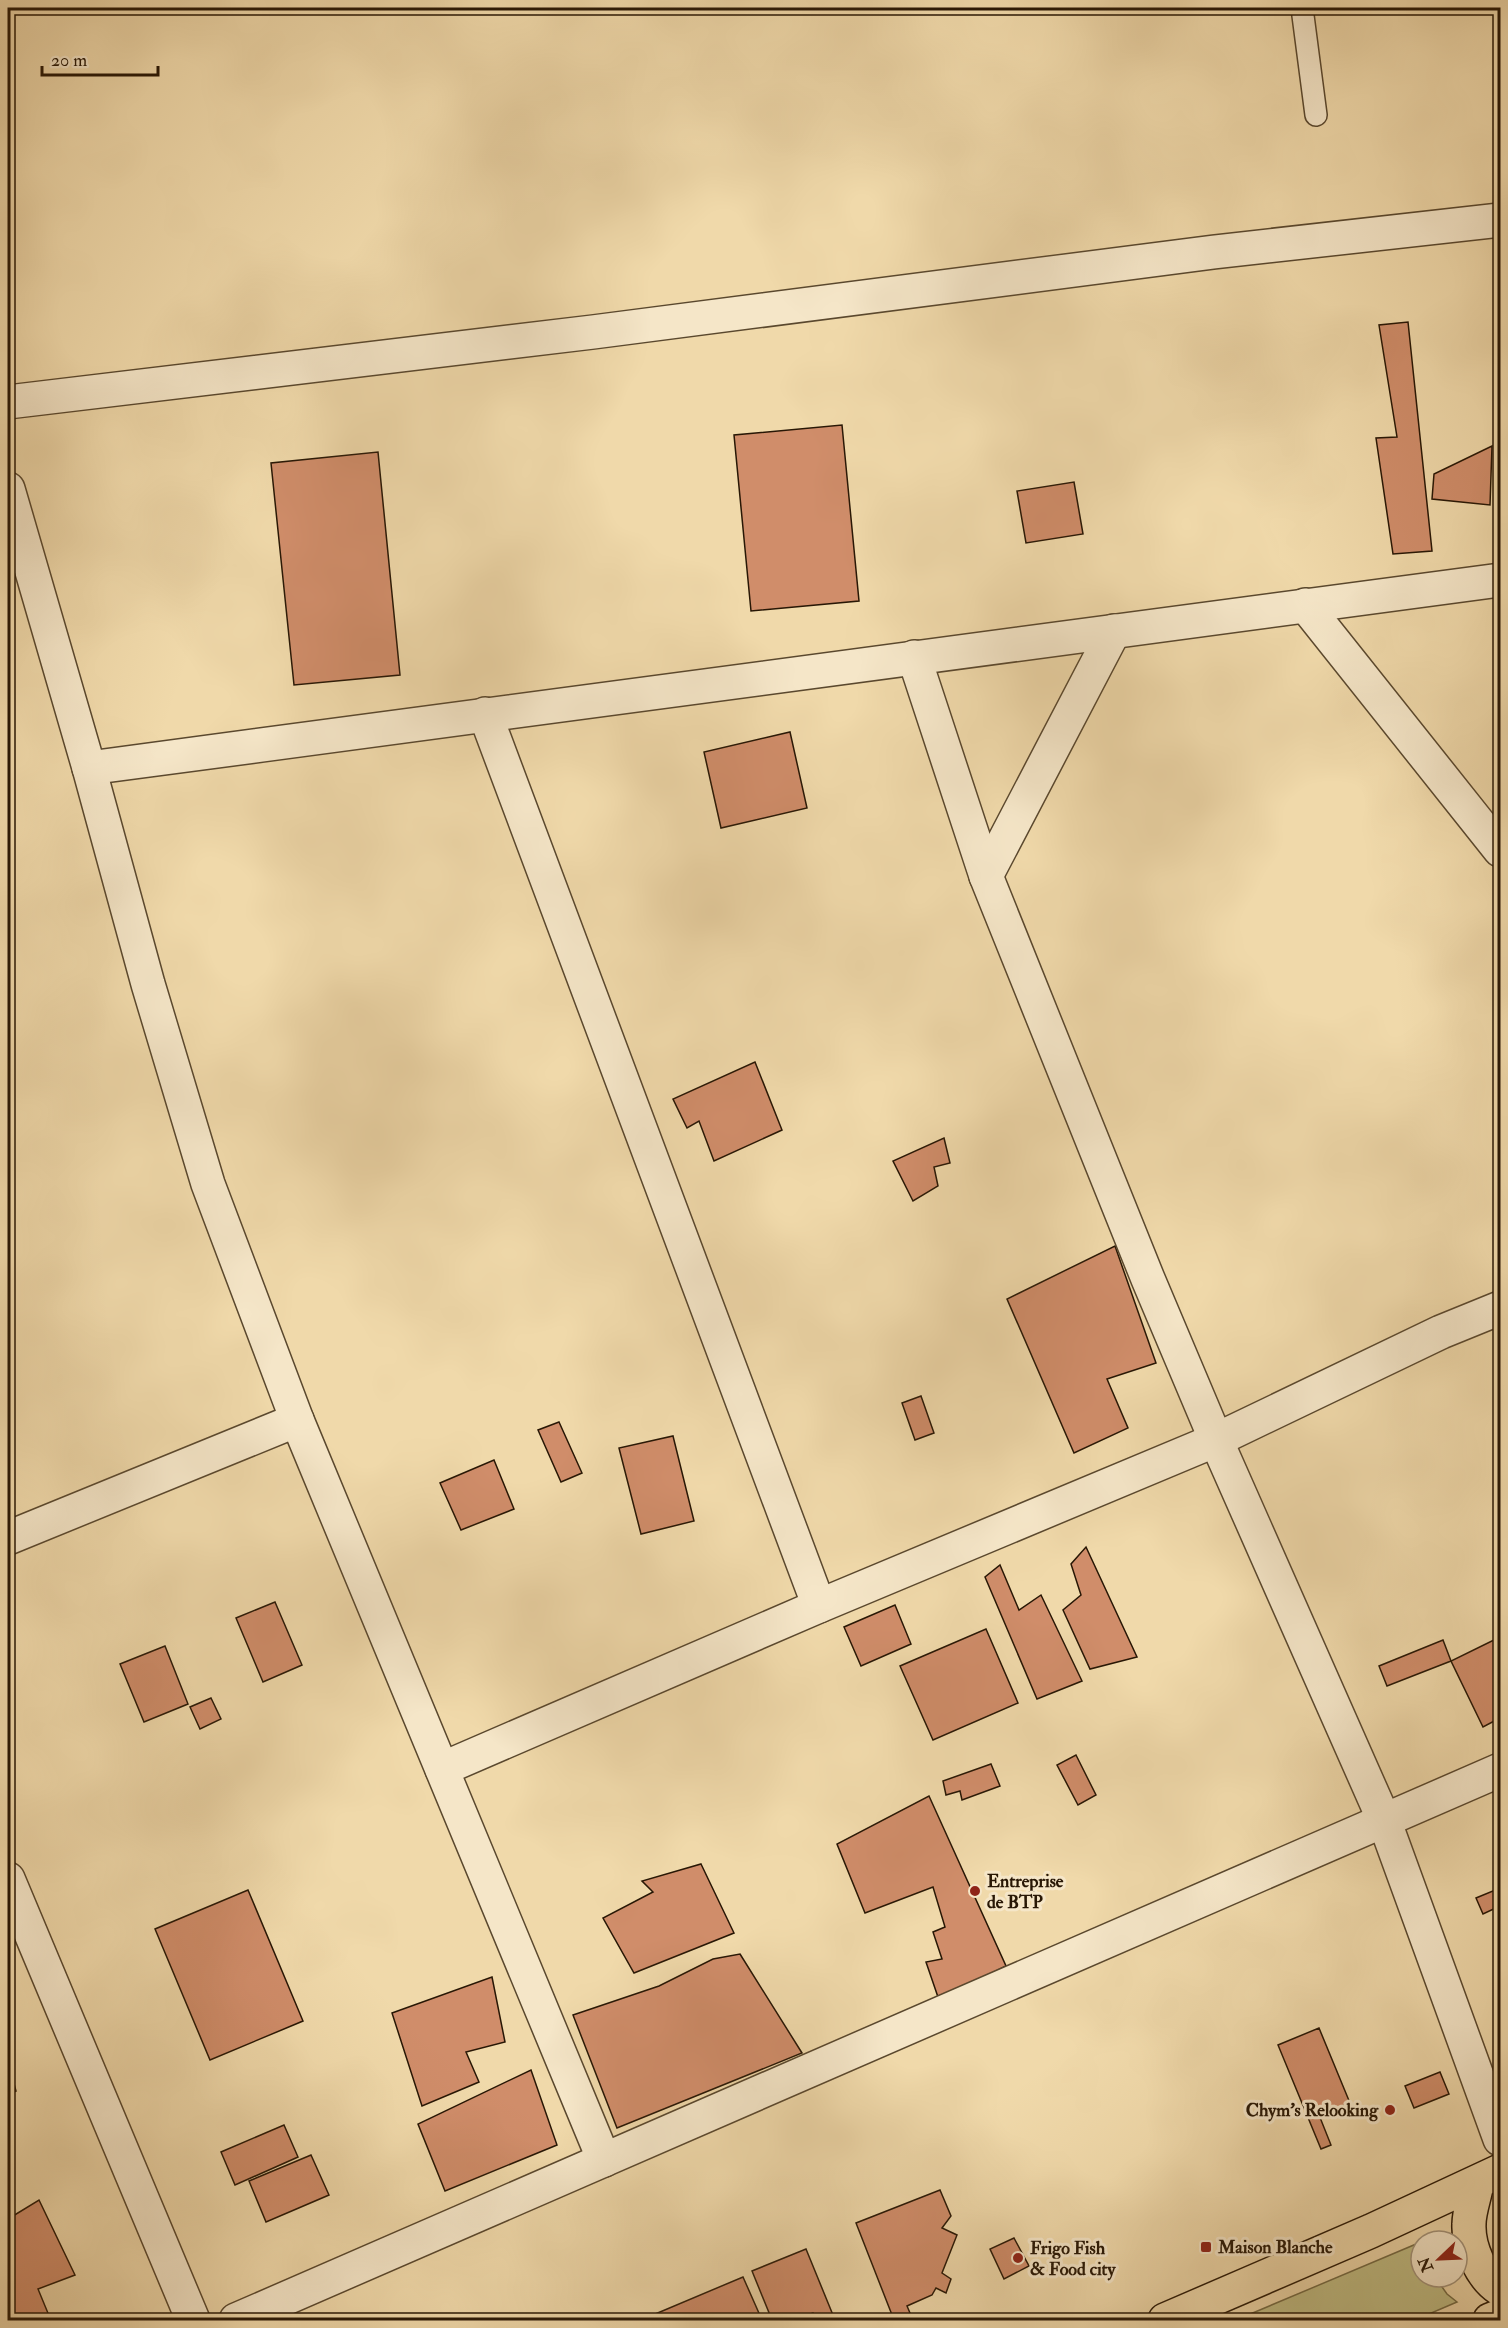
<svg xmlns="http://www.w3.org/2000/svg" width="1508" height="2328" viewBox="0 0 1508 2328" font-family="'IM FELL Double Pica',serif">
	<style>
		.green { fill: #c0bd84; stroke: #746a44; stroke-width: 1.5 }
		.building { fill: #d08d6a; stroke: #281705; stroke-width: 1.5 }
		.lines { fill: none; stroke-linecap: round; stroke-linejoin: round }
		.service-casing { stroke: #5a482e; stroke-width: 24 }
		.minor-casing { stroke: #5a482e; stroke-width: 36 }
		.primary-casing { stroke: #281705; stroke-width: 36 }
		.service { stroke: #f5e6c8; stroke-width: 21 }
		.minor { stroke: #f5e6c8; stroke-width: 33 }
		.primary { stroke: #f0d9aa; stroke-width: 33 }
		.poi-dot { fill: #8f2418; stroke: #f5e6c8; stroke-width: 2 }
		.labels { text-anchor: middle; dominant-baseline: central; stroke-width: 6; stroke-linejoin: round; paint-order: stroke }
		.poi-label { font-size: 18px; font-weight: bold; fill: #281705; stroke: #f5e6c8; text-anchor: start }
	</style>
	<rect width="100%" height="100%" fill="#f0d9aa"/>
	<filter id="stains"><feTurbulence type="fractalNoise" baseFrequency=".00333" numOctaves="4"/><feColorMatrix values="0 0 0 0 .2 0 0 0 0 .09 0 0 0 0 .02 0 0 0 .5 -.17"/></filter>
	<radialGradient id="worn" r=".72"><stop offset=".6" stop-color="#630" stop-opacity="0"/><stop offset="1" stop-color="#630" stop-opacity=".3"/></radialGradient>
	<polygon class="green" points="1421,2242 1421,2277 1435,2277 1447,2294 1457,2302 1415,2320 1236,2320"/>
	<g class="building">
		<polygon points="1408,322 1432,551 1393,554 1376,438 1397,437 1379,325"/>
		<polygon points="842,425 859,601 751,611 734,435"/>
		<polygon points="1492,446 1490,505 1432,499 1434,474"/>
		<polygon points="378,452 400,675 294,685 271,463"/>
		<polygon points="1074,482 1083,534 1026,543 1017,491"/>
		<polygon points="790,732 807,808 721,828 704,752"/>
		<polygon points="755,1062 782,1130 714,1161 699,1121 687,1128 673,1099"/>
		<polygon points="944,1138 950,1163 934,1167 938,1186 913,1201 893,1161"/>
		<polygon points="1115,1246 1156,1363 1107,1379 1128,1428 1074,1453 1007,1299"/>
		<polygon points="921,1396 934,1433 915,1440 902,1403"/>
		<polygon points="559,1422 582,1473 561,1482 538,1430"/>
		<polygon points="673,1436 694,1521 641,1534 619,1448"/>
		<polygon points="494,1460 514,1509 461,1530 440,1483"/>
		<polygon points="1086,1547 1137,1657 1090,1669 1063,1610 1081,1595 1071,1564"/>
		<polygon points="1000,1565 1019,1610 1041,1595 1082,1681 1037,1699 985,1577"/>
		<polygon points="275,1602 302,1665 263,1682 236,1618"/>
		<polygon points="895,1605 911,1644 861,1666 844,1627"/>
		<polygon points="986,1629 1018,1703 933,1740 900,1666"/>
		<polygon points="1500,1637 1500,1718 1483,1727 1451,1661"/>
		<polygon points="1443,1640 1451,1661 1387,1686 1379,1666"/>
		<polygon points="165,1646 188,1704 144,1722 120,1664"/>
		<polygon points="211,1698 221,1719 200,1729 190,1707"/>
		<polygon points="1076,1755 1096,1795 1078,1805 1057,1765"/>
		<polygon points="991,1764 1000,1786 962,1800 960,1791 946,1795 943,1781"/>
		<polygon points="929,1796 1006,1966 939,2000 926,1962 942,1959 933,1932 945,1927 933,1887 865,1913 837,1844"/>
		<polygon points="701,1864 734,1933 634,1973 603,1918 653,1892 642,1881"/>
		<polygon points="1500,1888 1500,1906 1483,1914 1476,1898"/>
		<polygon points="248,1890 303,2021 210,2060 155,1929"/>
		<polygon points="740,1954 802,2053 617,2128 573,2015 659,1986 713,1959"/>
		<polygon points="492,1977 505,2042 466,2052 479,2082 422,2106 392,2013"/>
		<polygon points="1319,2028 1350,2103 1319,2115 1331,2145 1321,2149 1278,2045"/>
		<polygon points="8,2062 16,2091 8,2095"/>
		<polygon points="531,2070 557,2145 445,2191 418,2124"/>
		<polygon points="1440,2072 1449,2094 1414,2108 1405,2086"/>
		<polygon points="284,2125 298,2157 235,2185 221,2152"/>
		<polygon points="311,2155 329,2195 266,2222 249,2181"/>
		<polygon points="940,2190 951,2216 942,2228 957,2235 942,2273 951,2279 946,2293 936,2288 932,2295 907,2306 913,2320 894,2320 856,2223"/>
		<polygon points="39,2200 75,2275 38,2289 50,2318 45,2320 8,2320 8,2219"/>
		<polygon points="1014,2238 1029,2266 1004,2279 990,2249"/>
		<polygon points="806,2249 835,2320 817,2320 813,2313 794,2320 772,2320 752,2271"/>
		<polygon points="743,2277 762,2320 641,2320"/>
	</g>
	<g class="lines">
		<g class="service-casing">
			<polyline id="service" points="1302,8 1316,115"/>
		</g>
		<g class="minor-casing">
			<g id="minor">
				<polyline points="8,402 593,332 1214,252 1500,220"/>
				<polyline points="8,489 89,768 148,984 208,1184 297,1420 604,2160"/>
				<polyline points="1305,605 1500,850"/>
				<polyline points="914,657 986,876 1148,1279 1216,1440 1384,1820 1500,2139"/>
				<polyline points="485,714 819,1606"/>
				<polyline points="89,768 1500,580"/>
				<polyline points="986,876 1114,631"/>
				<polyline points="8,1538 297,1420"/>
				<polyline points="442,1769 819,1606 1216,1440 1441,1332 1500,1308"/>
				<polyline points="8,1879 193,2320"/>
				<polyline points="236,2320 1500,1770"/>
			</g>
		</g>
		<g class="primary-casing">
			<g id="primary">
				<path d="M 1477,2183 C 1475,2196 1469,2211 1469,2224 C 1468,2247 1481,2277 1500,2289"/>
				<polyline points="1165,2320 1371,2231 1500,2171"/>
				<polyline points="1490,2320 1500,2316"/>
			</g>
		</g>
		<use href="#service" class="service"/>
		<use href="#minor" class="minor"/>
		<use href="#primary" class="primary"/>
	</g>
	<g class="poi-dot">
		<circle cx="975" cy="1891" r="6"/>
		<circle cx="1390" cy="2110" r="6"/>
		<rect x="1200" y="2241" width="12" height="12" rx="3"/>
		<circle cx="1018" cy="2258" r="6"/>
	</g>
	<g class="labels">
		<g class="poi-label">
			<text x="987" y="1881">Entreprise<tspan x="987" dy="21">de BTP</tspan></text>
			<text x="1378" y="2110" text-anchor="end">Chym's Relooking</text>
			<text x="1218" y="2247">Maison Blanche</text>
			<text x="1030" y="2248">Frigo Fish<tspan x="1030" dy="21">&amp; Food city</tspan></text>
		</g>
	</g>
	<rect width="1508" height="2328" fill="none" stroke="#f0d9aa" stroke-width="30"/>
	<rect x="9" y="9" width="1490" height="2310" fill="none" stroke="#281705" stroke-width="3"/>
	<rect x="15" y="15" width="1478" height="2298" fill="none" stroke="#281705" stroke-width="1.5"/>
	<g transform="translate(1439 2259) rotate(247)"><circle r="28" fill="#f5e6c8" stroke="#a3937a" stroke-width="1.5"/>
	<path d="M0-4.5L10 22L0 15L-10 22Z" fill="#8f2418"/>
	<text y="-9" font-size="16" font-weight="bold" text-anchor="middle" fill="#281705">N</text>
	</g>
	<path d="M42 66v9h116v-9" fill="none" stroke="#281705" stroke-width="3"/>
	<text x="51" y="66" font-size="18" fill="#281705" stroke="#f5e6c8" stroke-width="4.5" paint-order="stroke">20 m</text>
	<rect width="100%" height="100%" filter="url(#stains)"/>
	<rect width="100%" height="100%" fill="url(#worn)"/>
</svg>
